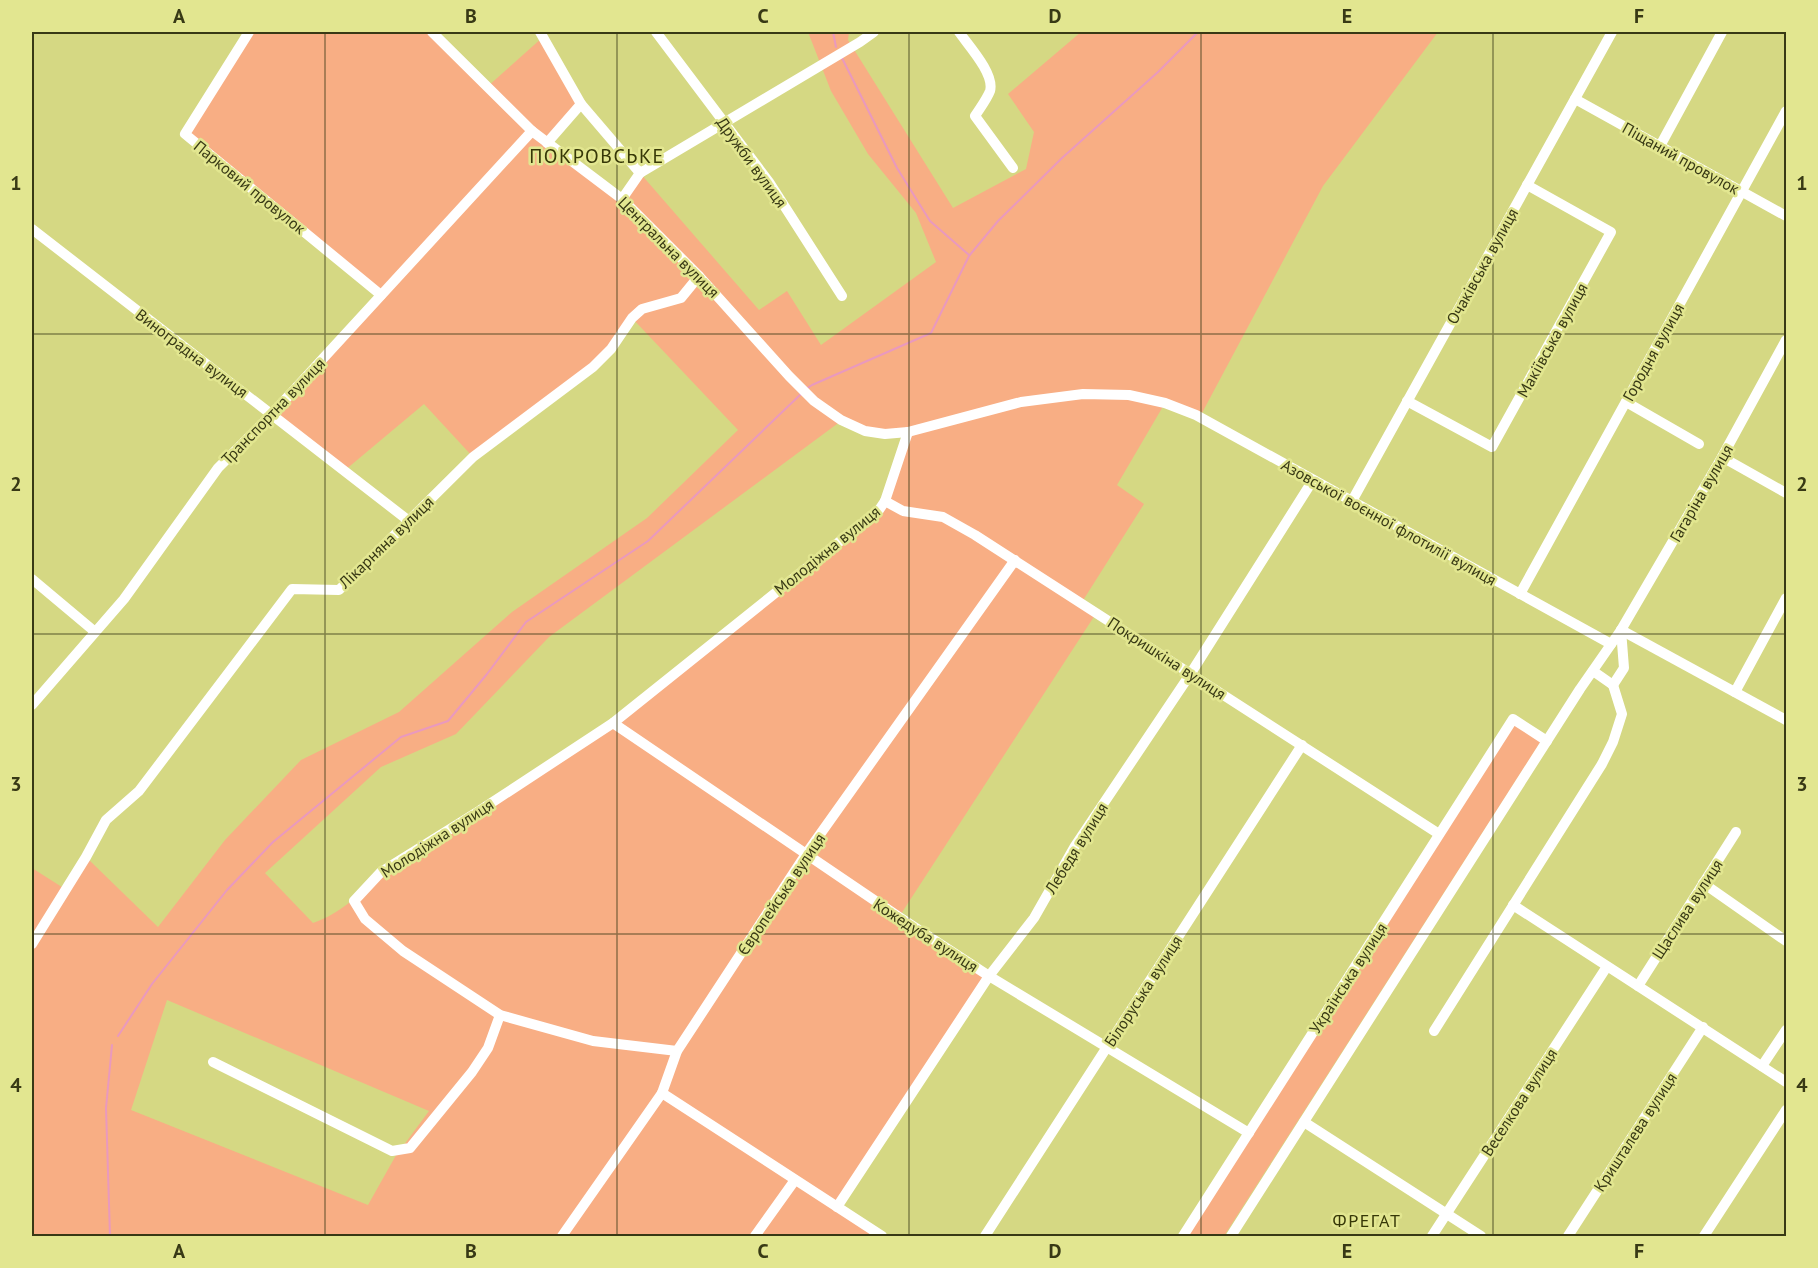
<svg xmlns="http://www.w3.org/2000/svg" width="1818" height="1268" viewBox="0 0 1818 1268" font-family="'PT Sans',sans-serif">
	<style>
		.green { fill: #f8ae84; fill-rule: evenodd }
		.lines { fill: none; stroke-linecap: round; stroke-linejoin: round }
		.stream { stroke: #e999be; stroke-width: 2 }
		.minor { stroke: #fff; stroke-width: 10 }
		.grid { fill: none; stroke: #383915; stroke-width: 1.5; stroke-opacity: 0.55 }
		.labels { text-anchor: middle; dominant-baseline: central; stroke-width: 5; stroke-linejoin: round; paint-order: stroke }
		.street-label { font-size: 16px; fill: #383915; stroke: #e2e690 }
		.neighbourhood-label { font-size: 18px; letter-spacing: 1.5px; fill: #363707; stroke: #e2e690 }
		.quarter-label { font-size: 20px; letter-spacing: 1.5px; fill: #363707; stroke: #e2e690 }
		.neatline { fill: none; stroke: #383915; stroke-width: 2 }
		.grid-label { font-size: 20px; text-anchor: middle; font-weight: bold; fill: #383915 }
	</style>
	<rect width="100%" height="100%" fill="#d5d883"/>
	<g class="green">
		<path d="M 249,32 L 432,32 L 487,87 L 543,37 L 581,104 L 547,143 L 622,198 L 640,173 L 759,310 L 787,291 L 821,345 L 936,262 L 916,213 L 868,154 L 831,91 L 808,32 L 849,32 L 848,40 L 953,208 L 1026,169 L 1034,132 L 1008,94 L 1081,32 L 1438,32 L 1323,186 L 1202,413 L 1165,403 L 1117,485 L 1144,504 L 1082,602 L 1097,612 L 899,917 L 989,976 L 837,1207 L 882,1236 L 32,1236 L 32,868 L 65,889 L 86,857 L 158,927 L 225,840 L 301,760 L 399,712 L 512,612 L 647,518 L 738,430 L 632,318 L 611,349 L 473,457 L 424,404 L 344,471 L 272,414 L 381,295 L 185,134 ZM 841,421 L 884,434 L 907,432 L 879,510 L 613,723 L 381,872 C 361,893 342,913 313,923 L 265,873 L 381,767 L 456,734 L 549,637 ZM 167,1000 L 429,1111 L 395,1157 L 368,1205 L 131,1110 Z"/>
		<polygon points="1513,719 1543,738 1224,1236 1183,1236"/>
	</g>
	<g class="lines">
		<g class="stream">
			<polyline points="833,32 836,47"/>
			<polyline points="842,58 897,168 930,221 969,255"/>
			<polyline points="806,389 812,385 931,333 969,256 998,221 1062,158 1158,72 1198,32"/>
			<polyline points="118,1036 152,984 227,890 273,842 401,737 448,721 487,674 526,622 648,541 802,393"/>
			<polyline points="110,1236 106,1108 112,1045"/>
		</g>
		<g class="minor">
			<polyline points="249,32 185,134 381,295"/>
			<polyline points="432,32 532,131 622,199 699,276 789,376 814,401 841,420 865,431 885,434 908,432 1021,402 1083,394 1129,395 1165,403 1196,415 1611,644"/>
			<polyline points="540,32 581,104 640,173"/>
			<polyline points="656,32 769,182 842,296"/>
			<path d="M 959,32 C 968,45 995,74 990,91 C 987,99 980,108 975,116 L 1013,168"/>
			<polyline points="1575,99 1786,216"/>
			<polyline points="547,143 581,104"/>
			<polyline points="1660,146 1722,32"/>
			<polyline points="622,199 640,173 860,42 874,32"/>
			<polyline points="32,229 409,521"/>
			<polyline points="1407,401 1492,447 1611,232 1527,185"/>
			<polyline points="1626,402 1699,444"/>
			<polyline points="1722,457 1786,493"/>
			<polyline points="885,501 903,511 943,517 975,535 1439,834"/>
			<polyline points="1352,501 1612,32"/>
			<polyline points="32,579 94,631"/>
			<polyline points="1520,594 1786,111"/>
			<polyline points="1621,630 1786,720"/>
			<polyline points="1593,671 1613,685"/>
			<polyline points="1613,685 1624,668 1621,630"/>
			<polyline points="1735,692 1786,598"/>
			<polyline points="32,705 124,599 218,468 272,414 532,131"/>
			<polyline points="613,723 899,917 989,976 1249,1133"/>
			<polyline points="1703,883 1786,941"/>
			<polyline points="1513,905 1786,1082"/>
			<polyline points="32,944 86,857 106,820 139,791 292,589 339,590 473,457 593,367 611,349 632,318 642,309 681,298 699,276"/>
			<polyline points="1638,986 1736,832"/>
			<polyline points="1434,1031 1602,764 1613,742 1622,714 1613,685"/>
			<polyline points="677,1051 593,1041 500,1015 403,951 365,919 354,901 381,872 479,811 613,723 879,510 885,501 908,432"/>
			<polyline points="213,1062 392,1151 410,1148 472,1072 488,1048 500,1015"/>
			<polyline points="1762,1066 1786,1030"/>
			<polyline points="662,1093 882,1236"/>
			<polyline points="1304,1122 1481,1236"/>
			<polyline points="837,1207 989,976 1034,918 1075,846 1191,673 1313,480"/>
			<polyline points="562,1236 662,1093 677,1051 806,854 1015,560"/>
			<polyline points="755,1236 795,1180"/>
			<polyline points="985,1236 1302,745"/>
			<polyline points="1183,1236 1513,719 1547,741"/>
			<polyline points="1231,1236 1580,689 1621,630 1722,457 1786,340"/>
			<polyline points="1432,1236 1606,968"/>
			<polyline points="1568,1236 1703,1027"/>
			<polyline points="1704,1236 1786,1110"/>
		</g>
	</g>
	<path class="grid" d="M 325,32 L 325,1236M 617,32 L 617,1236M 909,32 L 909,1236M 1201,32 L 1201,1236M 1493,32 L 1493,1236M 32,334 L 1786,334M 32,634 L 1786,634M 32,934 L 1786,934"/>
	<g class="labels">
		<g class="street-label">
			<text transform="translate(1681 158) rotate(29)">Піщаний провулок</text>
			<text transform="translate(752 162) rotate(54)">Дружби вулиця</text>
			<text transform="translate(250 187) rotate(39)">Парковий провулок</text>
			<text transform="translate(669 247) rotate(45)">Центральна вулиця</text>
			<text transform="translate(1482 266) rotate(-61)">Очаківська вулиця</text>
			<text transform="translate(1552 340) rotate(-61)">Макіївська вулиця</text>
			<text transform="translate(1653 352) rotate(-61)">Городня вулиця</text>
			<text transform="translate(192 353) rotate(37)">Виноградна вулиця</text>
			<text transform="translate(273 411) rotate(-46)">Транспортна вулиця</text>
			<text transform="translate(1701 493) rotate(-60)">Гагаріна вулиця</text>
			<text transform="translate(1389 522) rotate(29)">Азовської воєнної флотилії вулиця</text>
			<text transform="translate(386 542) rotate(-44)">Лікарняна вулиця</text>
			<text transform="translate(827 550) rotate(-39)">Молодіжна вулиця</text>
			<text transform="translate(1167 658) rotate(33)">Покришкіна вулиця</text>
			<text transform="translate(437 838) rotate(-33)">Молодіжна вулиця</text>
			<text transform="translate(1076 848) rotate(-58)">Лебедя вулиця</text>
			<text transform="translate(781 894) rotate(-56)">Європейська вулиця</text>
			<text transform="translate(1687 909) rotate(-57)">Щаслива вулиця</text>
			<text transform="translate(926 935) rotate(33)">Кожедуба вулиця</text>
			<text transform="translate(1348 978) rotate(-57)">Українська вулиця</text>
			<text transform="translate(1143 991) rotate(-57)">Білоруська вулиця</text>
			<text transform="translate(1519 1102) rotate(-57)">Веселкова вулиця</text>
			<text transform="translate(1635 1132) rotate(-57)">Кришталева вулиця</text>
		</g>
		<g class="neighbourhood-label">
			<text x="1367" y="1220">ФРЕГАТ</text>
		</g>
		<g class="quarter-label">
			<text x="597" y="156">ПОКРОВСЬКЕ</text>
		</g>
	</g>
	<rect width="1818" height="1268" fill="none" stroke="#e2e690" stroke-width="66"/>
	<rect x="33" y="33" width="1752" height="1202" class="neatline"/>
	<g class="grid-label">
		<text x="179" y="23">A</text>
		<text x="471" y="23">B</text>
		<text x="763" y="23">C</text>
		<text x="1055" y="23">D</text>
		<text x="1347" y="23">E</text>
		<text x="1639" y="23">F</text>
		<text x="16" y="190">1</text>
		<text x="1802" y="190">1</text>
		<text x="16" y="491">2</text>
		<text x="1802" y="491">2</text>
		<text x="16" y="791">3</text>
		<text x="1802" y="791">3</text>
		<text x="16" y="1092">4</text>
		<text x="1802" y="1092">4</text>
		<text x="179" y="1258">A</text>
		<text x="471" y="1258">B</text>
		<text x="763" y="1258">C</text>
		<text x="1055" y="1258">D</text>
		<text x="1347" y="1258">E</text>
		<text x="1639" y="1258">F</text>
	</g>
</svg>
